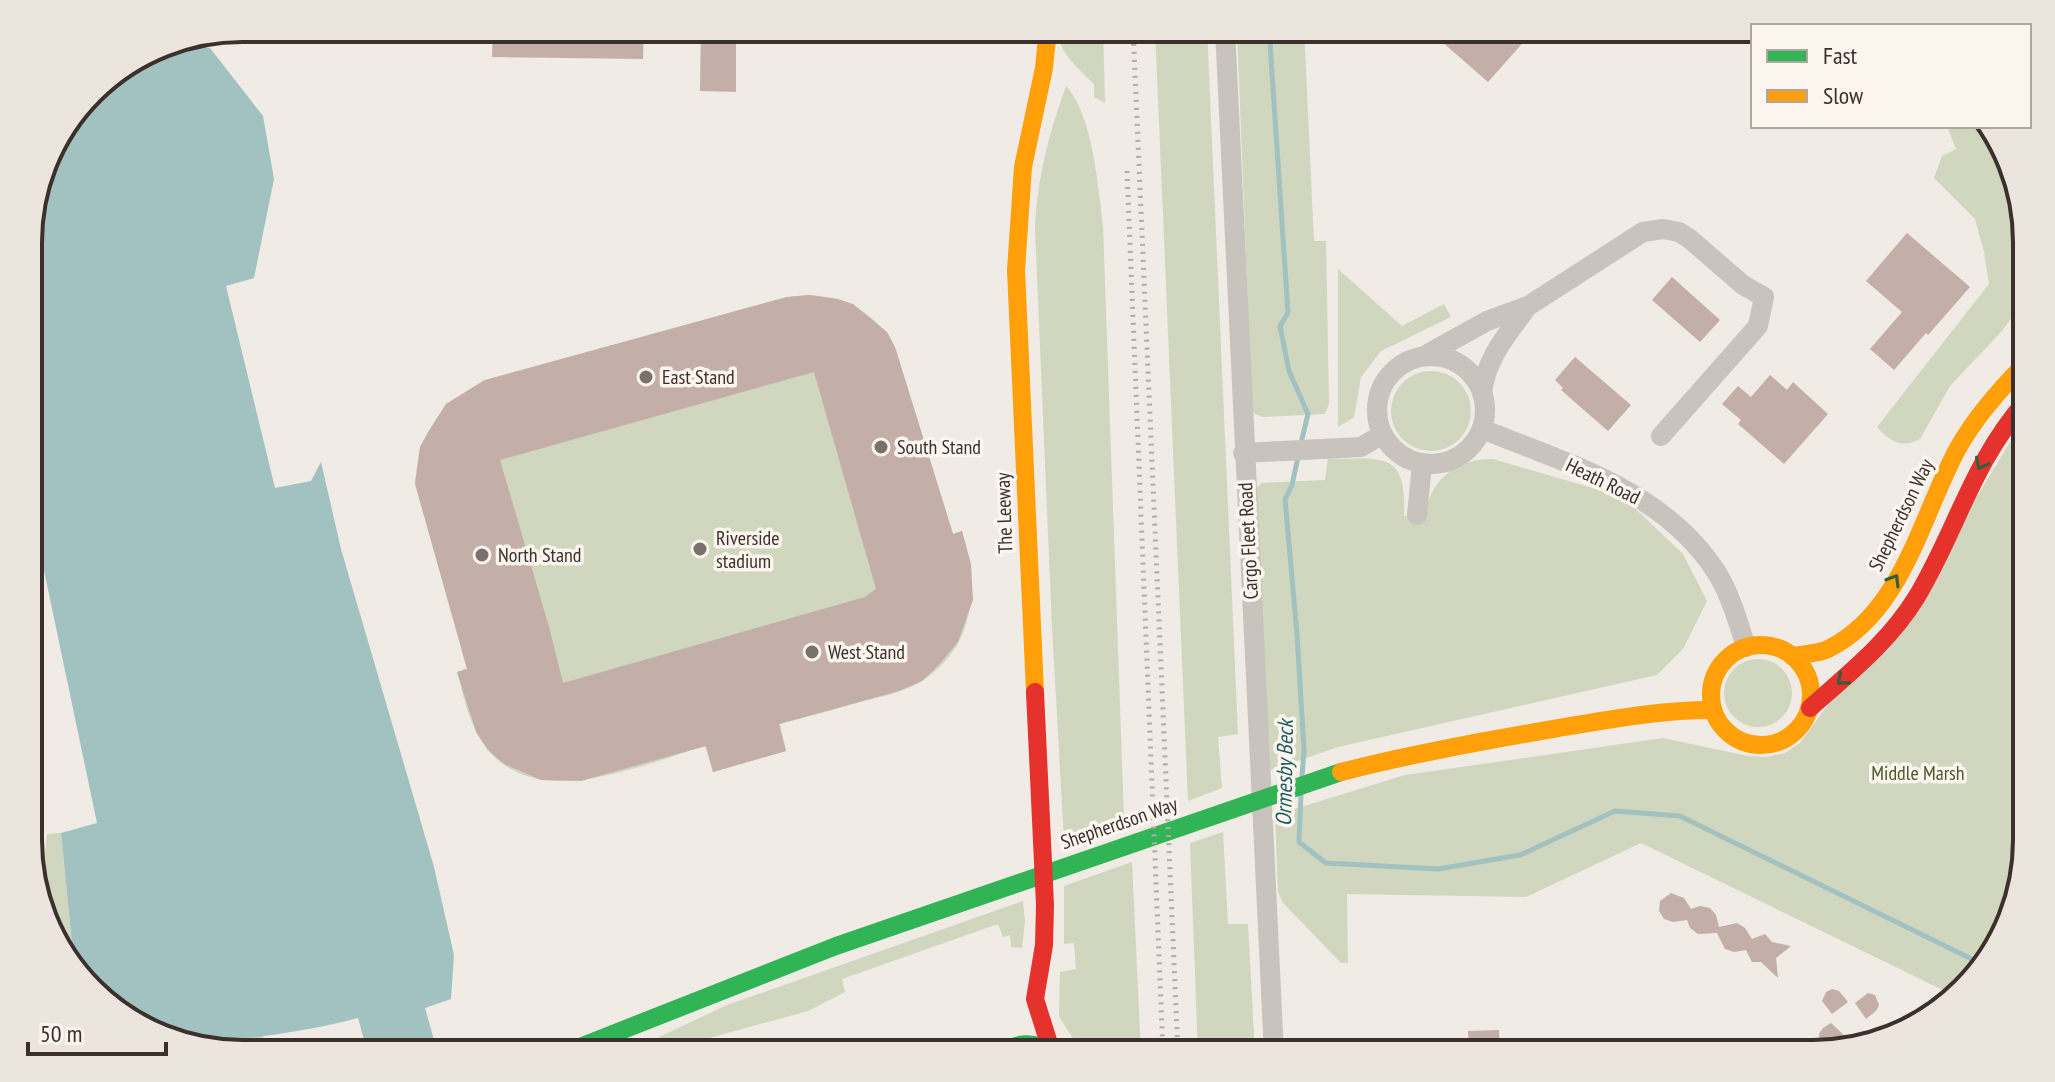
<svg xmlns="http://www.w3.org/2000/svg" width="2055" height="1082" viewBox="0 0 2055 1082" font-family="'PT Sans Narrow',sans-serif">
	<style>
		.green { fill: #d1d6bf }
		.water { fill: #a1c2c1 }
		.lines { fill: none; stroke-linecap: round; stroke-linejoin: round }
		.stream { stroke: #a1c2c1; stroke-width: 5 }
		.building { fill: #c3afa7; fill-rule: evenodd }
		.street { stroke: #c9c3be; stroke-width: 20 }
		.fast { stroke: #30b455; stroke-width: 18 }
		.slow { stroke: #ff9f0a; stroke-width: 18 }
		.jam { stroke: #e5322d; stroke-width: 18 }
		.rail { stroke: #b1aca8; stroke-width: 5; stroke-dasharray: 2 6; stroke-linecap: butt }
		.oneway { stroke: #375e3a }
		.poi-dot { fill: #7a716c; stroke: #fbf5ee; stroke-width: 3 }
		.labels { text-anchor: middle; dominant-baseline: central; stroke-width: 7; stroke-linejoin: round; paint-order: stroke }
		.poi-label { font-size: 20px; fill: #3b302b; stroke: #fbf5ee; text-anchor: start }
		.street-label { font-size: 20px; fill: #3b302b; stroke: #fbf5ee }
		.park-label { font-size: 20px; fill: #4a5a2e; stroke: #fbf5ee }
		.water-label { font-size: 22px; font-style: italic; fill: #1f5a5e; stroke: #fbf5ee }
		.rim { fill: none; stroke: #3b302b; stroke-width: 4 }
	</style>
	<rect width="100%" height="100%" fill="#f0ebe5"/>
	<g class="green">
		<path d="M 1057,28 L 1103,28 L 1105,103 L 1094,97 L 1094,84 C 1079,69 1057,51 1057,28 Z"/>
		<polygon points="1155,28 1207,28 1238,734 1218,737 1222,788 1188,801"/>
		<polygon points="1237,28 1304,28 1314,241 1326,241 1329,404 1325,414 1263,417 1255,414 1252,409"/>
		<path d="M 1066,86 C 1093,115 1098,187 1103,226 L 1124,819 L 1064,840 L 1052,627 L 1035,229 C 1037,178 1049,134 1066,86 Z"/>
		<path d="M 1947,126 L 1988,126 L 2014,195 L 2025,235 L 2025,300 L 2001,332 L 1950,386 L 1920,439 C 1902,449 1889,441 1877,427 L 1989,284 L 1984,252 L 1975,219 L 1934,178 L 1942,156 L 1956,149 Z"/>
		<polygon points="1338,269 1402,326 1444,304 1451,317 1381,351 1361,377 1354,417 1338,427"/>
		<path d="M 809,295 C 847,297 876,313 895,347 L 953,534 L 962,531 C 978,588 977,645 922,681 C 905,692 883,696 864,701 C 836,709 808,717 780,724 L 786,751 L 713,772 L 705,746 C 635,767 520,820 476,731 C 466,712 463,692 457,672 L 467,668 L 415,480 L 420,447 L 446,404 L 484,380 L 787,297 Z"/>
		<circle cx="1431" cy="411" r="40"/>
		<polygon points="2026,416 2027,841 2005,935 1953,995 1641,843 1526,897 1347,894 1348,963 1341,963 1283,903 1278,892 1275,815 1405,775 1663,738 1748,756 1766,757 1785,753 1800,743 1970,508"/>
		<path d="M 1328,459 C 1383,459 1407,450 1404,516 L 1424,517 C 1431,480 1454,459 1493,459 L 1623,497 L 1683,554 L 1707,601 L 1683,649 L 1657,675 L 1338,747 L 1268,771 L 1256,488 L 1262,483 L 1325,480 Z"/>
		<circle cx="1758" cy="693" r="34"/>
		<polygon points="1223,832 1228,924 1248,924 1255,1054 1198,1054 1190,843"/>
		<polygon points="61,833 73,953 65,960 41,899 47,834"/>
		<polygon points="1132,862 1141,1054 1079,1054 1078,1047 1059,1016 1060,972 1076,969 1074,943 1064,944 1064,886"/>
		<polygon points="1023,901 1025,921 1022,948 1011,947 1010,935 1003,937 998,924 842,979 845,992 808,1011 651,1054 623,1054 727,1005"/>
		<polygon points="263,1034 267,1054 242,1054 190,1042"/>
	</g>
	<path class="water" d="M 189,38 L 195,46 L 210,48 L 263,116 L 274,179 L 254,278 L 226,286 L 275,488 L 311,481 L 321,462 L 341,549 L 434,867 L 454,955 L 451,999 L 425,1008 L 438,1054 L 368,1054 L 358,1018 C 315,1030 181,1055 144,1030 C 116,1011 91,983 65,960 L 73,953 L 61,833 L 97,823 L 29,499 L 28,227 L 50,148 L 100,81 L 160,44 Z"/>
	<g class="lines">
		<g class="stream">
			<polyline points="1269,28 1288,313 1280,326 1289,371 1308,414 1301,443"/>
			<polyline points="1298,457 1292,485 1285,499 1297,634 1304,750 1302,776"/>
			<polyline points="1301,794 1299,842 1326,863 1438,869 1520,855 1615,811 1680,816 1980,963"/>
		</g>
	</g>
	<g class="building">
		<polygon points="493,28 644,28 643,59 492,57"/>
		<polygon points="701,28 736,28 736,92 700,91"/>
		<polygon points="1426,28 1536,28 1488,82"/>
		<polygon points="1907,233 1970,287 1928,335 1926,333 1894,370 1870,349 1902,312 1866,281"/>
		<polygon points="1672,277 1720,320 1700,342 1652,300"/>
		<path d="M 809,295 L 838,299 L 853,304 L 887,332 L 895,347 L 953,534 L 962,531 L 971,564 L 973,600 L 958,642 L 937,667 L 922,681 L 899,691 L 779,724 L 786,751 L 713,772 L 706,746 L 581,781 L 541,780 L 504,764 L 488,750 L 476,732 L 457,672 L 467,669 L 415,484 L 420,447 L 428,432 L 446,404 L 485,380 L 787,297 ZM 814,372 L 876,589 L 865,597 L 563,683 L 549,627 L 500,460 Z"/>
		<polygon points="1575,357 1631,405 1608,431 1561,390 1563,388 1555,380"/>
		<polygon points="1770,375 1787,390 1793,382 1828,414 1784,464 1738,424 1741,420 1722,404 1738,386 1751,397"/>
		<polygon points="1671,893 1684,898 1691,909 1700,906 1710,908 1716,915 1719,927 1737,923 1745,928 1752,939 1765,934 1772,942 1791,946 1776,958 1778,978 1761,962 1752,962 1746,950 1734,952 1725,949 1717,933 1698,934 1690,928 1687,920 1673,922 1664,919 1659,911 1660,901"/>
		<polygon points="1832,989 1839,991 1848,1002 1832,1014 1822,1001 1826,992"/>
		<polygon points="1868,993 1875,995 1879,1005 1876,1011 1866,1019 1855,1003"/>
		<polygon points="1831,1023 1846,1037 1835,1046 1827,1046 1820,1040 1819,1034 1823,1028"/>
		<polygon points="1499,1030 1500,1054 1469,1054 1468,1031"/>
		<polygon points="1735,1039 1736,1054 1669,1054 1669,1041"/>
	</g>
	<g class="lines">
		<g class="street">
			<polyline points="1225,28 1274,1054"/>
			<polyline points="1424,356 1487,321 1528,306 1643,232 1663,229 1679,232 1690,239 1743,285 1764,297 1758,326 1661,436"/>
			<circle cx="1431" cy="410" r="54"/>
			<path d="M 1482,393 C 1486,357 1508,334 1528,306"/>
			<path d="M 1482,429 C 1568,464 1664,490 1717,573 C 1731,596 1738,622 1746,647"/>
			<polyline points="1243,453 1361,447 1383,434"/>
			<polyline points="1417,515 1422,464"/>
		</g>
		<g class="fast">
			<polyline points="562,1054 836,946 1341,772"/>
			<path d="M 1001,1054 C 1019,1040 1037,1042 1056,1054"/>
		</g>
		<g class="slow">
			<circle cx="1761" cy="695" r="50"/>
			<path d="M 1792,656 C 1804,654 1817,654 1828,649 C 1903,612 1921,516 1958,448 C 1976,416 2000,389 2026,363"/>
			<polyline points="1035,692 1016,270 1023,167 1044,68 1048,28"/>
			<path d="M 1341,772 C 1415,753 1490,740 1564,727 C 1613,719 1661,710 1711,710"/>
		</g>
		<g class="jam">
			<polyline points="1035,692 1045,905 1044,945 1035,999 1051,1050"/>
			<path d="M 1810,708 C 1848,674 1889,642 1916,598 C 1957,530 1971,464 2026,401"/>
		</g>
		<g class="rail">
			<polyline points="1133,28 1178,1054"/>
			<polyline points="1127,171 1163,1054"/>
		</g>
	</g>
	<defs><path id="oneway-chevron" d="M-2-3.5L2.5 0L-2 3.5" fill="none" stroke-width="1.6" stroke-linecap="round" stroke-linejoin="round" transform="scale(2)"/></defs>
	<g class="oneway">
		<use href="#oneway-chevron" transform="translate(1981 464) rotate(117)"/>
		<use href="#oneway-chevron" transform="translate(1894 580) rotate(-59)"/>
		<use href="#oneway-chevron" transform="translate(1842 680) rotate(139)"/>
	</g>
	<g class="poi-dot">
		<circle cx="646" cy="377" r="8"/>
		<circle cx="881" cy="447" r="8"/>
		<circle cx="700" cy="549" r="8"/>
		<circle cx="482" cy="555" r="8"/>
		<circle cx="812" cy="652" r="8"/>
	</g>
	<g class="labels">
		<g class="poi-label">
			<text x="662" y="377">East Stand</text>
			<text x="897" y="447">South Stand</text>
			<text x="716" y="538">Riverside<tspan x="716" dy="23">stadium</tspan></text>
			<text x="498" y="555">North Stand</text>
			<text x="828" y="652">West Stand</text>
		</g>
		<g class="street-label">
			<text transform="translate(1603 481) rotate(26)">Heath Road</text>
			<text transform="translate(1004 513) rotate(-92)">The Leeway</text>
			<text transform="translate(1901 515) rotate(-64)">Shepherdson Way</text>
			<text transform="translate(1248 541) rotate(-93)">Cargo Fleet Road</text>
			<text transform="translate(1119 823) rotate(-19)">Shepherdson Way</text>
		</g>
		<g class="park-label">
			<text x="1918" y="773">Middle Marsh</text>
		</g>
		<g class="water-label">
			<text transform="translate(1284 773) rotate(-89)">Ormesby Beck</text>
		</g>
	</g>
	<path d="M0 0H2055V1082H0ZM242 42H1813A200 200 0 0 1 2013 242V840A200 200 0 0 1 1813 1040H242A200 200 0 0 1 42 840V242A200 200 0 0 1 242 42Z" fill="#ece5de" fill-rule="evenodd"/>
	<path class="rim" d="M242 42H1813A200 200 0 0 1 2013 242V840A200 200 0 0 1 1813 1040H242A200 200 0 0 1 42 840V242A200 200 0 0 1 242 42Z"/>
	<rect x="1751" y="24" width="280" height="104" fill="#fbf5ee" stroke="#aea6a0" stroke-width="2"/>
	<rect x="1767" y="50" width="40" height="12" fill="#30b455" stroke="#aea6a0" stroke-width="2"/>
	<text x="1823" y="64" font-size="24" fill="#3b302b">Fast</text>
	<rect x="1767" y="90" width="40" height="12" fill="#ff9f0a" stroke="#aea6a0" stroke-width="2"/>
	<text x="1823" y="104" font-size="24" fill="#3b302b">Slow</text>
	<path d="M28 1042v12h138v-12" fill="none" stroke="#3b302b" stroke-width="4"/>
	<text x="40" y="1042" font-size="24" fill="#3b302b" stroke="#fbf5ee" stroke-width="6" paint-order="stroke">50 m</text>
</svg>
